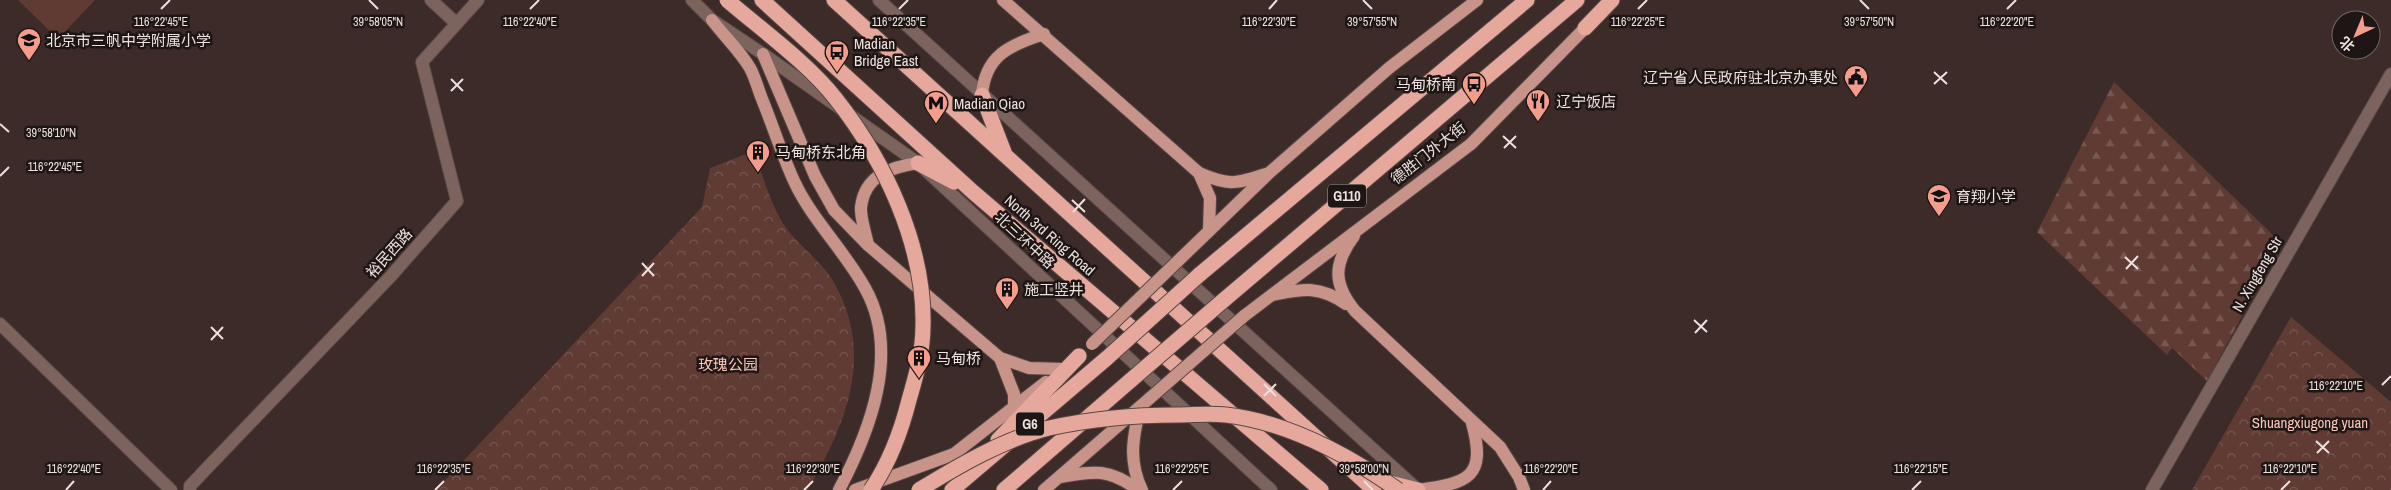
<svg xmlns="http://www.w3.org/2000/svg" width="2391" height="490" viewBox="0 0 2391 490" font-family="'Archivo Narrow','Noto Sans SC',sans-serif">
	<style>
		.forest { fill: url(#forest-firs) }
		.park { fill: url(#park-crowns) }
		.garden { fill: #603b34 }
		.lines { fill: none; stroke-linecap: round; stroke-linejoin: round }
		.minor-casing { stroke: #584845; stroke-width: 14 }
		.major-casing { stroke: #584845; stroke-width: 14 }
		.highway-casing { stroke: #584845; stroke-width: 17 }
		.minor { stroke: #7c635e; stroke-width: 12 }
		.major { stroke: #c8948a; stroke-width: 12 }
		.highway { stroke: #e6a89c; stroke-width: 15 }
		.major-bridge-casing { stroke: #584845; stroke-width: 14; stroke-linecap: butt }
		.highway-bridge-casing { stroke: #584845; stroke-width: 17; stroke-linecap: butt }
		.major-bridge { stroke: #c8948a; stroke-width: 12 }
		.highway-bridge { stroke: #e6a89c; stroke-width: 15 }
		.ticks { fill: none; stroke: #ede1df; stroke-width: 2 }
		.labels { text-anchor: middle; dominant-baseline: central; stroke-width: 5; stroke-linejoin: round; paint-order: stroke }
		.shield { fill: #1e1614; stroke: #afa4a2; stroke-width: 1 }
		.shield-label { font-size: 14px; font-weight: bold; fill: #ede1df }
		.poi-label { font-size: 15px; fill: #ede1df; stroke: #1e1614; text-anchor: start }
		.street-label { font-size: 15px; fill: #ede1df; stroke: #1e1614 }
		.park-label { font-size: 15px; fill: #fac5ba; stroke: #1e1614 }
		.ticks-label { font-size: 12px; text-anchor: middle; fill: #ede1df; stroke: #1e1614; stroke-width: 5; stroke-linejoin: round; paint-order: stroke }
	</style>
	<defs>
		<pattern id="forest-firs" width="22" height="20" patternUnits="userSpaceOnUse" patternTransform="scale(1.25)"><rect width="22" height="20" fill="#603b34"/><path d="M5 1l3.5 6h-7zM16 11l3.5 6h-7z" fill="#775751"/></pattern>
		<pattern id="park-crowns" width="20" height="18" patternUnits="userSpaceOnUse" patternTransform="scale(1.25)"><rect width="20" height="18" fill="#603b34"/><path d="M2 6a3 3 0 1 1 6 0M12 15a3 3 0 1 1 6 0" fill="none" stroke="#775751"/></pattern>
	</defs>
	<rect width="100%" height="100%" fill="#3c2b28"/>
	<polygon class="forest" points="2114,82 2269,231 2281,244 2207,381 2172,348 2167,355 2037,232"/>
	<g class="park">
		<path d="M 754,151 C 763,177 771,206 786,228 C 800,247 820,260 832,279 C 876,353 847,422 808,490 L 436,490 L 702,207 L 710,168 Z"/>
		<polygon points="2291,317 2391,402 2391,490 2192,490"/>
	</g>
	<polygon class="garden" points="18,0 95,0 58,39"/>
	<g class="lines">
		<g class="minor-casing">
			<g id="minor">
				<polyline points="431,0 456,23"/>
				<polyline points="692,0 712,20 763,54 918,163 1271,490"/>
				<polyline points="879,0 1418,490"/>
				<polyline points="0,324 171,490"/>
				<polyline points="190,490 190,486 208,467 390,277 457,201 422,62 478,0"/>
				<polyline points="2152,490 2391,74"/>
			</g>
		</g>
		<g class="major-casing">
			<g id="major">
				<polyline points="1003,0 1199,173 1210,198 1209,231"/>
				<path d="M 712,20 C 724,36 740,51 750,68 C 755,77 758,89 762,99 C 773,126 782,155 794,181 C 812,220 844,250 865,288 C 901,352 870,431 839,490"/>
				<polyline points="763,54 815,176 834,210 868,245 1000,358 1029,368 1063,369"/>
				<path d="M 982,95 C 985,56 1009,45 1044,34"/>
				<path d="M 1199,173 C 1229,186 1236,184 1266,174"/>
				<path d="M 1354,236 C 1333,264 1333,284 1355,311 L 1500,447 L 1519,477 L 1524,490"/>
				<path d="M 868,245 C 866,234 860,218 861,207 C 865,175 891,167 918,163"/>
				<polyline points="1181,258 1269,173 1389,68 1477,0"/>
				<path d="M 1272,295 C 1303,289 1319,285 1346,304"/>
				<polyline points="1244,316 1471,144 1591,22"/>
				<polyline points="1000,358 1014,394 1014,408"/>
				<path d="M 1140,407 C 1133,437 1128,461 1142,490"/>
				<path d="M 1060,477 C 1094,471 1109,468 1138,490"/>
				<polyline points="855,490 954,454 1046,382"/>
				<polyline points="1044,490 1150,398"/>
				<path d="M 1418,490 C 1468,483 1487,478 1472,423"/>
			</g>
		</g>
		<g class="highway-casing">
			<g id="highway">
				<polyline points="762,0 973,192 1321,490"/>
				<polyline points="834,0 1374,490"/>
				<polyline points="1585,28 1612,0"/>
				<polyline points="982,95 1004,152"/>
				<polyline points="918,163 954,182"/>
				<polyline points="1199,275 1527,0"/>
				<polyline points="1225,299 1577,0"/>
				<polyline points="998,440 1079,356"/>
				<polyline points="1386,482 1418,490"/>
				<polyline points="952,490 1107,358"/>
				<polyline points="1004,490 1131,380"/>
			</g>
		</g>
		<use href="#minor" class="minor"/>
		<use href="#major" class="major"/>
		<use href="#highway" class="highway"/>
		<g class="major-bridge-casing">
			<g id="major-bridge">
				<polyline points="1092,344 1181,258"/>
				<polyline points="1150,398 1244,316"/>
			</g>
		</g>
		<g class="highway-bridge-casing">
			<g id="highway-bridge">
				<path d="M 727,0 C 762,30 809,64 836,99 C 885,161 925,246 923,326 C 923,351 916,376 909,400 C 901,432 889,463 871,490"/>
				<polyline points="1107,358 1199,275"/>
				<polyline points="1131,380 1225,299"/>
				<path d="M 919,490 C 958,466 1004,439 1049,428 C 1091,419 1134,415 1177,415 C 1193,415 1210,413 1226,415 C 1288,422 1348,455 1398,490"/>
			</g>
		</g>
		<use href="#major-bridge" class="major-bridge"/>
		<use href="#highway-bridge" class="highway-bridge"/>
	</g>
	<path class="ticks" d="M 369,0 L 378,9M 1363,0 L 1372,9M 1860,0 L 1869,9M 161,9 L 170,0M 530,9 L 539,0M 899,9 L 908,0M 1269,9 L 1277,0M 1638,9 L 1647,0M 2007,9 L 2016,0M 1934,72 L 1947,84M 451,79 L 463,91M 1934,84 L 1947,72M 451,91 L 463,79M 0,124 L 9,132M 1503,136 L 1516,148M 1504,148 L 1516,136M 0,176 L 9,167M 1072,200 L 1085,212M 1073,212 L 1085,199M 2125,257 L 2138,269M 642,263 L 654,276M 2126,269 L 2138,256M 642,276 L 654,263M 1694,320 L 1707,332M 211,327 L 223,339M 1695,333 L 1707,320M 211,340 L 223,327M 1264,384 L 1276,396M 2382,385 L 2391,376M 1264,396 L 1276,384M 2316,441 L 2329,453M 2317,453 L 2329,441M 1364,481 L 1373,490M 66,490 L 74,481M 435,490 L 444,481M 804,490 L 813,481M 1173,490 L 1182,481M 1543,490 L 1551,481M 1912,490 L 1921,481M 2281,490 L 2290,481"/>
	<defs>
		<g id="school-pin" transform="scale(1.25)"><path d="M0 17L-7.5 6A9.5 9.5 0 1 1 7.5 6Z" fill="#f49d8d" stroke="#1e1614"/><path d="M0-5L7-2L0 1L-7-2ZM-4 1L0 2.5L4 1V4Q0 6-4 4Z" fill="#111"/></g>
		<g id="bus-pin" transform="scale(1.25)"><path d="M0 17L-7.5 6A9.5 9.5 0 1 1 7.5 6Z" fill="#f49d8d" stroke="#1e1614"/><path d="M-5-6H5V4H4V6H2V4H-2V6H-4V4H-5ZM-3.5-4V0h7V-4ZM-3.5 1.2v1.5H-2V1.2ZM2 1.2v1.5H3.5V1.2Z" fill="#111"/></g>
		<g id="civic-pin" transform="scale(1.25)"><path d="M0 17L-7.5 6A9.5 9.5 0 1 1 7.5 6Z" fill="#f49d8d" stroke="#1e1614"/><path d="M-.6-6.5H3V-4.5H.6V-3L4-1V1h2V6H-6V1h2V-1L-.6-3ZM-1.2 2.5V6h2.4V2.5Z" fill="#111"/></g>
		<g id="restaurant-pin" transform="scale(1.25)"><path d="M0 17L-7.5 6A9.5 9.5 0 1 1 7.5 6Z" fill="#f49d8d" stroke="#1e1614"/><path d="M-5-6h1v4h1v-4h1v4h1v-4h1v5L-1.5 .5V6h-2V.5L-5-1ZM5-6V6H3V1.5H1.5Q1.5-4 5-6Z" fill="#111"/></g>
		<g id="metro-pin" transform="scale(1.25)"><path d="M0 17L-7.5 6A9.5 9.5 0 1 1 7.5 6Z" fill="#f49d8d" stroke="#1e1614"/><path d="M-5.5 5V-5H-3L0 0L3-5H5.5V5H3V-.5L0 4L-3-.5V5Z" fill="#111"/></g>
		<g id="building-pin" transform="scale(1.25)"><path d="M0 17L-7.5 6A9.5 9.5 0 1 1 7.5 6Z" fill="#f49d8d" stroke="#1e1614"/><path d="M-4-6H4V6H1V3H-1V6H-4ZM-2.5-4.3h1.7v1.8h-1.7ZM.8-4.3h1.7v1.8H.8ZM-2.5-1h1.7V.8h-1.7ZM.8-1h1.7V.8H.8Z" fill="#111"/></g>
	</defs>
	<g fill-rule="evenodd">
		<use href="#school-pin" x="29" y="40"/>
		<use href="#bus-pin" x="837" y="52"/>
		<use href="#civic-pin" x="1856" y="77"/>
		<use href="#bus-pin" x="1474" y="84"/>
		<use href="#restaurant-pin" x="1538" y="101"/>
		<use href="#metro-pin" x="936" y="103"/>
		<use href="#building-pin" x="758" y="152"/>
		<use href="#school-pin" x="1939" y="196"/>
		<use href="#building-pin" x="1007" y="289"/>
		<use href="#building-pin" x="919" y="358"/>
	</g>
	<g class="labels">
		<g class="shield">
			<rect x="1328" y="184.5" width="38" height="23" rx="4"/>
			<rect x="1016" y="412.5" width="28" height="23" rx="4"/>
		</g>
		<g class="shield-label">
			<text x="1347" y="196">G110</text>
			<text x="1030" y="424">G6</text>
		</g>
		<g class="poi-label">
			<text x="46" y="40">北京市三帆中学附属小学</text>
			<text x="854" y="43">Madian<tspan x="854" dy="17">Bridge East</tspan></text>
			<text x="1838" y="77" text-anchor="end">辽宁省人民政府驻北京办事处</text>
			<text x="1456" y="84" text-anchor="end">马甸桥南</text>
			<text x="1556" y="101">辽宁饭店</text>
			<text x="954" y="103">Madian Qiao</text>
			<text x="776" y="152">马甸桥东北角</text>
			<text x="1956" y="196">育翔小学</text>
			<text x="1024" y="289">施工竖井</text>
			<text x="936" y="358">马甸桥</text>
		</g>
		<g class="street-label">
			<text transform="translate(1428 153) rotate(-38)">德胜门外大街</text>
			<text transform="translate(1050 235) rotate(41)">North 3rd Ring Road</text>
			<text transform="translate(1025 240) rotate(43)">北三环中路</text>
			<text transform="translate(389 253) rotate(-48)">裕民西路</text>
			<text transform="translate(2257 274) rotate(-60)">N. Xingfeng Str</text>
		</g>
		<g class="park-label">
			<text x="728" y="364">玫瑰公园</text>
			<text x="2310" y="422">Shuangxiugong yuan</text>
		</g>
	</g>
	<g class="ticks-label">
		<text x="378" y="26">39°58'05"N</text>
		<text x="1372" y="26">39°57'55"N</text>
		<text x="1869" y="26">39°57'50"N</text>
		<text x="161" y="26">116°22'45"E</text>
		<text x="530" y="26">116°22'40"E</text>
		<text x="899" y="26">116°22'35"E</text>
		<text x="1269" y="26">116°22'30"E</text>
		<text x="1638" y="26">116°22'25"E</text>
		<text x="2007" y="26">116°22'20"E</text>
		<text x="51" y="137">39°58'10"N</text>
		<text x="55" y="171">116°22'45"E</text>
		<text x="2336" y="390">116°22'10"E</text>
		<text x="74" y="473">116°22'40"E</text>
		<text x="444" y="473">116°22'35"E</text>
		<text x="813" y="473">116°22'30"E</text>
		<text x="1182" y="473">116°22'25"E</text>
		<text x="1551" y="473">116°22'20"E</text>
		<text x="1921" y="473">116°22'15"E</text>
		<text x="2290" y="473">116°22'10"E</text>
		<text x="1364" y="473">39°58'00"N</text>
	</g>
	<g transform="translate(2356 35) rotate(224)"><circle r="24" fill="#1e1614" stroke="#716765"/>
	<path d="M0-4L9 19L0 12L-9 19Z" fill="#f49d8d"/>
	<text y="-8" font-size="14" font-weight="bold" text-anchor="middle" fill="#ede1df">北</text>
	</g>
</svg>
